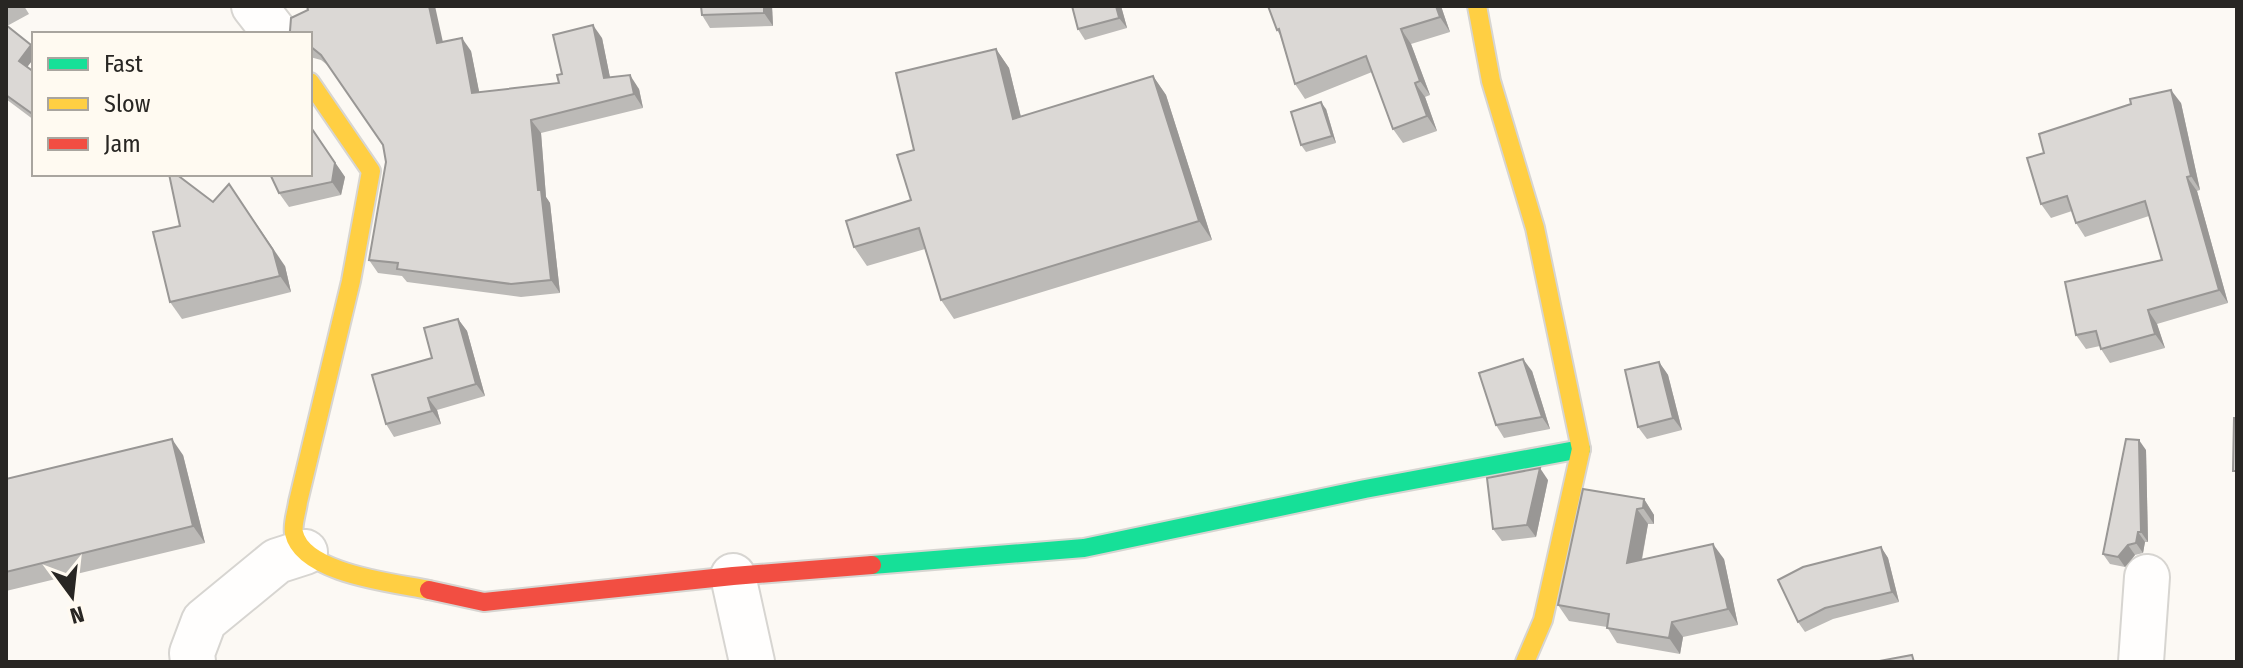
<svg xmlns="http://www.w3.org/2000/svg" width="2243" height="668" viewBox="0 0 2243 668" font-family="'Fira Sans Condensed',sans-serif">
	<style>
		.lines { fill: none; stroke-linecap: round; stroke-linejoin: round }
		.street-casing { stroke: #d7d5d1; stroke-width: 48 }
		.fast-casing { stroke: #d7d5d1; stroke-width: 22 }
		.slow-casing { stroke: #d7d5d1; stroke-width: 22 }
		.jam-casing { stroke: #d7d5d1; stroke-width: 22 }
		.street { stroke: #fffefd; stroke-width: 44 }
		.fast { stroke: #16e098; stroke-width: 18 }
		.slow { stroke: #ffcf43; stroke-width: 18 }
		.jam { stroke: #f24e42; stroke-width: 18 }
		.wall { fill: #bcbab7 }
		.shaded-wall { fill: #999795 }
		.building { fill: #dbd8d5; stroke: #999795; stroke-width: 2 }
	</style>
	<rect width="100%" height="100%" fill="#fcf9f4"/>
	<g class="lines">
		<g class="street-casing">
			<g id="street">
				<polyline points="254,6 276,34"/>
				<polyline points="733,576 752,662"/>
				<polyline points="193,662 192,653 204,621 277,561 305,552"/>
				<polyline points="2141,662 2147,577"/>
			</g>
		</g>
		<g class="fast-casing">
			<polyline id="fast" points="872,565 1084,548 1365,489 1581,449"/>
		</g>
		<g class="slow-casing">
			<g id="slow">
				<polyline points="1477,6 1491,81 1535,228 1581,449 1543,620 1525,662"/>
				<path d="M 310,82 L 371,171 L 351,281 L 298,502 C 297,511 292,525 294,533 C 303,574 395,583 429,590"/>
			</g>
		</g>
		<g class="jam-casing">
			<polyline id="jam" points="429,590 484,602 733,576 872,565"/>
		</g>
		<use href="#street" class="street"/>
		<use href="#fast" class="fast"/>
		<use href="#slow" class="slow"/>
		<use href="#jam" class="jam"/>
	</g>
	<g class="wall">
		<polygon points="6,6 24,6 29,14 7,26 34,58 27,67 34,72 34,120 6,99"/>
		<polygon points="772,6 773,26 710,28 702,15"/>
		<polygon points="1072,6 1121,6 1127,28 1085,40 1078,29"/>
		<polygon points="1441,6 1450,32 1411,44 1430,95 1425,97 1437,131 1403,143 1393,129 1372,72 1305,99 1295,84 1280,35 1277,30"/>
		<polygon points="310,34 443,41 471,51 479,92 559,83 562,74 602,38 610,78 639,89 643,108 541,133 546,197 550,203 560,293 521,297 407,282 402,276 378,273 369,260 386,162 383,145 330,67 321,60 310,57"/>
		<polygon points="996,49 1009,68 1021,117 1153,76 1166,95 1212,240 954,319 941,300 925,249 867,266 854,247 911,200 914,150"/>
		<polygon points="2181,103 2200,190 2197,191 2228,303 2157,324 2165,348 2110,363 2101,349 2100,346 2086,349 2076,335 2162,260 2149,216 2085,237 2076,223 2072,211 2051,218 2041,204 2044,153"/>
		<polygon points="1326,109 1336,143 1306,152 1301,145"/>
		<polygon points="310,126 345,177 341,195 289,207 279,193"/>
		<polygon points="285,266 291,292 182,319 170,302"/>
		<polygon points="458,319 467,331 485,396 437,410 441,424 394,437 386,424"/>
		<polygon points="1659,362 1668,375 1682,430 1647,439 1638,427"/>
		<polygon points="1532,371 1550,429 1504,438 1496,425"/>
		<polygon points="2146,450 2148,542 2145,542 2143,553 2135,555 2125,567 2110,564 2103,554"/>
		<polygon points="183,455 205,543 6,591 6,479"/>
		<polygon points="1548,480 1536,537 1502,541 1493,529"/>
		<polygon points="1644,499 1654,515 1654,524 1648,524 1642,560 1724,559 1738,625 1683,637 1680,654 1617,643 1607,627 1569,621 1558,605"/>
		<polygon points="1881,547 1888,558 1899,602 1833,619 1805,632 1798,622"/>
	</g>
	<g class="shaded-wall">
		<polygon points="429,6 435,6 446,56 437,43"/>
		<polygon points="764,6 772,6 773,26 764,13"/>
		<polygon points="1116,6 1121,6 1127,28 1119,18"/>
		<polygon points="1436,6 1441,6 1450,32 1440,17"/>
		<polygon points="593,25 602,38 613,92 604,78"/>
		<polygon points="1401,29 1411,44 1430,95 1420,81"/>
		<polygon points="462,38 471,51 482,106 472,93"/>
		<polygon points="31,45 34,49 34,58 25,70 19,61"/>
		<polygon points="996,49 1009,68 1026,138 1013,119"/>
		<polygon points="630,75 639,89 643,108 634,94"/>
		<polygon points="1153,76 1166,95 1212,240 1199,221"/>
		<polygon points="1415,83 1425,97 1437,131 1427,116"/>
		<polygon points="2171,90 2181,103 2200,190 2191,176"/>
		<polygon points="1321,102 1326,109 1336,143 1332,136"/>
		<polygon points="531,120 541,133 546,197 550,203 560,293 551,280 538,190"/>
		<polygon points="310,126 345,177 341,195 332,182"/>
		<polygon points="2187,177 2197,191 2228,303 2219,290"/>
		<polygon points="229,184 285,266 291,292 280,276"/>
		<polygon points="2148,310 2157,324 2165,348 2155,334"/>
		<polygon points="458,319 467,331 485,396 476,384"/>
		<polygon points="1523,359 1532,371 1550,429 1542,417"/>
		<polygon points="1659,362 1668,375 1682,430 1673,418"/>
		<polygon points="428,398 437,410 441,424 432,411"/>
		<polygon points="172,439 183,455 205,543 193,526"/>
		<polygon points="2139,440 2146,450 2148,542 2141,532"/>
		<polygon points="1540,468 1548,480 1536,537 1527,525"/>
		<polygon points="1644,499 1654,515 1654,524 1643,508"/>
		<polygon points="1637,509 1648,524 1638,579 1627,563"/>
		<polygon points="2138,532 2145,542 2143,553 2136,543"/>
		<polygon points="1713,544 1724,559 1738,625 1728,609"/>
		<polygon points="2128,545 2135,555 2125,567 2118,557"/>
		<polygon points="1881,547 1888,558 1899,602 1892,592"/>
		<polygon points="1672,622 1683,637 1680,654 1669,638"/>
	</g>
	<g class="building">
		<polygon points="307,6 429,6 437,43 462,38 472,93 559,83 557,75 562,74 553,35 593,25 604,78 630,75 634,94 531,120 538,190 541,190 551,280 511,284 397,269 398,263 369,260 386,162 383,145 321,55 310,46 310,34 287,34 290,31 291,18 308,10"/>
		<polygon points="701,6 764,6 764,13 702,15"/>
		<polygon points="1072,6 1116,6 1119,18 1078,29"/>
		<polygon points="1268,6 1436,6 1440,17 1401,29 1420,81 1415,83 1427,116 1393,129 1366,56 1295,84 1279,29 1277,30"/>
		<polygon points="6,25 31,45 19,61 34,72 34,115 6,95"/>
		<polygon points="996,49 1013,119 1153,76 1199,221 941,300 919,228 854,247 846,221 911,200 897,155 914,150 896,73"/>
		<polygon points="2171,90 2191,176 2187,177 2219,290 2148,310 2155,334 2101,349 2096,331 2076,335 2065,282 2162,260 2145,201 2076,223 2067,196 2041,204 2027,158 2044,153 2039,134 2131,104 2130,99"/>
		<polygon points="1321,102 1332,136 1301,145 1291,112"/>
		<polygon points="310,126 335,163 332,182 279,193 270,174 310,174"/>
		<polygon points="169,174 176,174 213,202 229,184 273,250 280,276 170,302 153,232 180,226"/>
		<polygon points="458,319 476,384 428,398 432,411 386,424 372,375 432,358 424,328"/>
		<polygon points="1523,359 1542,417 1496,425 1479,373"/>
		<polygon points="1659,362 1673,418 1638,427 1625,370"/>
		<polygon points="2234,418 2237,418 2237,471 2233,471"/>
		<polygon points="172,439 193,526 6,572 6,479"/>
		<polygon points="2126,439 2139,440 2141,532 2138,532 2136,543 2128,545 2118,557 2103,554"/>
		<polygon points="1540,468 1527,525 1493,529 1487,478"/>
		<polygon points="1583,489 1644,499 1643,508 1637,509 1627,563 1713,544 1728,609 1672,622 1669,638 1607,628 1609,614 1558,605"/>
		<polygon points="1881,547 1892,592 1825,608 1798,622 1778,580 1803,567"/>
		<polygon points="1912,655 1914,662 1879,662 1879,661"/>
	</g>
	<rect width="2243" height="668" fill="none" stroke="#282623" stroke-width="16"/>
	<rect x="32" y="32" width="280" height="144" fill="#fffaf1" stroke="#a9a59f" stroke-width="2"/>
	<rect x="48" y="58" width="40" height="12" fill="#16e098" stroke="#a9a59f" stroke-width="2"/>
	<text x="104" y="72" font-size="24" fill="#282623">Fast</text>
	<rect x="48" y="98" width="40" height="12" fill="#ffcf43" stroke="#a9a59f" stroke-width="2"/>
	<text x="104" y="112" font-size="24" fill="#282623">Slow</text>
	<rect x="48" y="138" width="40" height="12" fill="#f24e42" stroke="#a9a59f" stroke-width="2"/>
	<text x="104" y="152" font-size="24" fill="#282623">Jam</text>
	<g transform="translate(72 596) rotate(165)" stroke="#fffaf1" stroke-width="6" paint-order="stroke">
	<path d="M0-6L14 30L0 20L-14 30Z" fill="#282623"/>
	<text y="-12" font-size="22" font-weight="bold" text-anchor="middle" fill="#282623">N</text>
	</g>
</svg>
